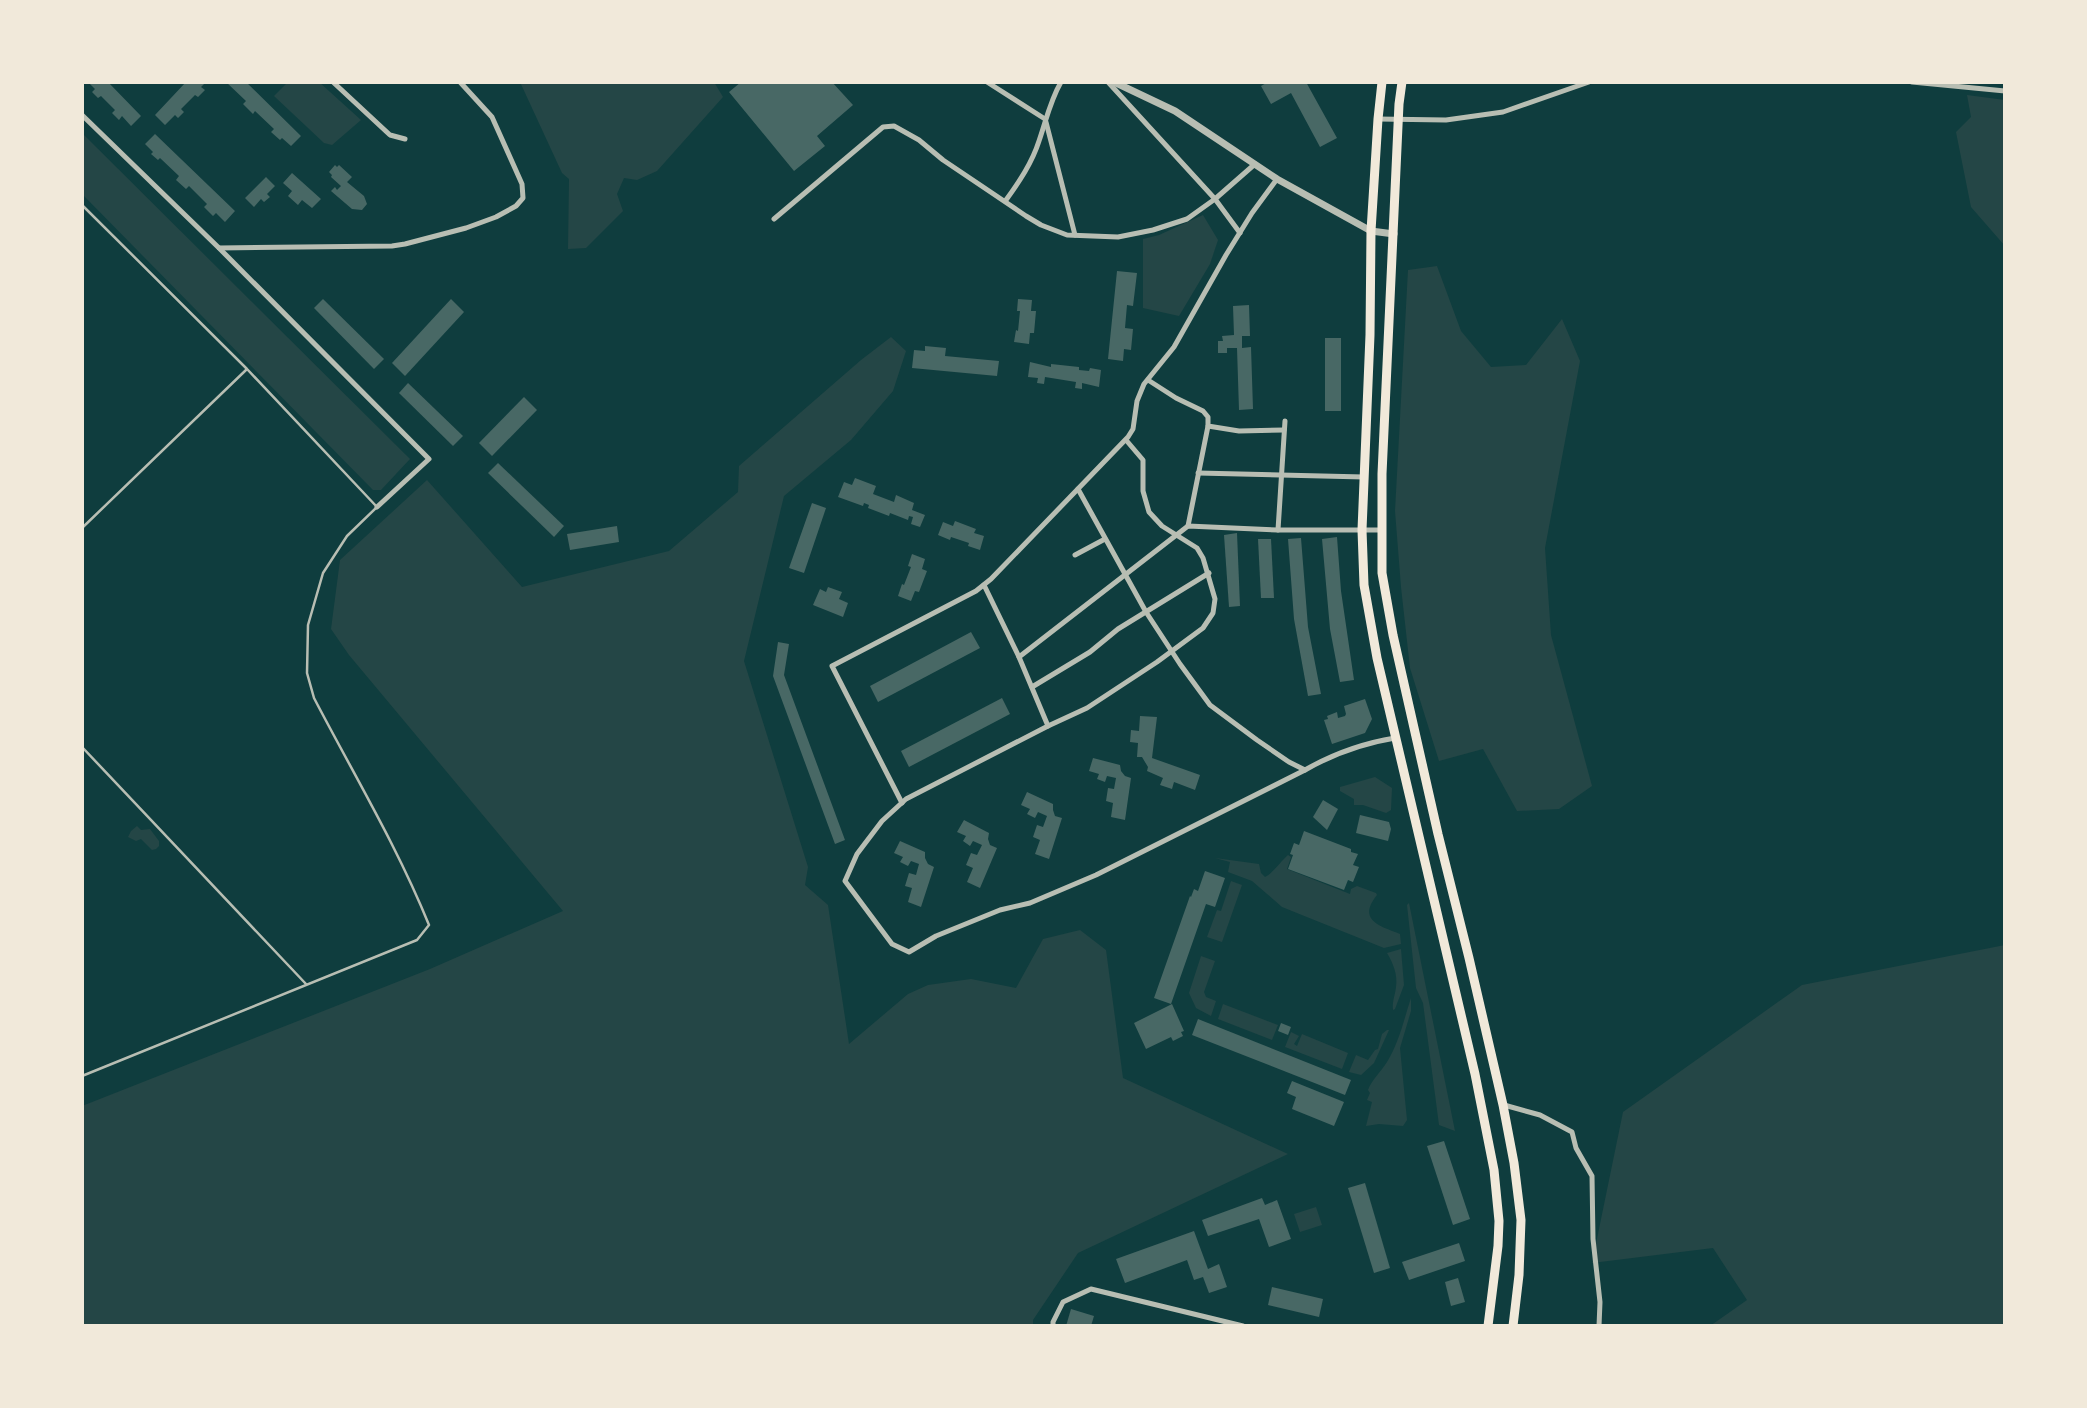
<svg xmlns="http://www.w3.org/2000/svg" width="2087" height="1408" viewBox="0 0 2087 1408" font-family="Karla,sans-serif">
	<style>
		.green { fill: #244646 }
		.building { fill: #486865 }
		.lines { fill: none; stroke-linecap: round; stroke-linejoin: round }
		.service { stroke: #b8beb3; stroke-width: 2.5 }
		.minor { stroke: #b8beb3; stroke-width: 5 }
		.tertiary { stroke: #b8beb3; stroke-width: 7 }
		.primary { stroke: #f1e9da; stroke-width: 9 }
	</style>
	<rect width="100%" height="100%" fill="#0f3d3e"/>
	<g class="green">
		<polygon points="288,82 319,82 361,120 332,145 324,143 274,96"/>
		<polygon points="520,82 714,82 723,97 657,171 637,180 624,178 617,194 623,211 586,248 568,249 569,179 562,173"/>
		<polygon points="1967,95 2005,100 2005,246 1971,207 1956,132 1971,117"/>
		<polygon points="82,133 410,459 381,490 373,490 82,194"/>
		<polygon points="1203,215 1218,240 1210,264 1179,316 1143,308 1143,239 1159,235"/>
		<polygon points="1437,266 1461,331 1491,367 1526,365 1562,319 1580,361 1545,548 1551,635 1592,786 1559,809 1517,811 1483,749 1439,761 1410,668 1401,587 1395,511 1408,270"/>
		<polygon points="891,337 906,351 893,391 851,440 784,496 744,661 808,867 805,885 828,905 849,1044 908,994 928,985 971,979 1016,988 1043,939 1080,930 1106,950 1123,1078 1288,1154 1078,1253 1033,1320 1033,1326 82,1326 82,1106 430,969 563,911 349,655 331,629 340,560 427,480 522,587 669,551 738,492 739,466 861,360"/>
		<polygon points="1375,777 1392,788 1391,810 1386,813 1363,805 1354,805 1354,799 1340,791 1340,787"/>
		<polygon points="137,826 141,830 150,829 159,841 159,846 156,849 152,850 141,839 136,841 128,837 131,831"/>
		<path d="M 1288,855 L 1291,857 L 1287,869 L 1350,894 L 1351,889 L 1357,886 L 1376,893 L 1377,895 C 1357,920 1379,926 1400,934 L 1401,944 L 1384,948 L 1282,907 L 1252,881 L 1228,872 L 1230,862 L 1215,858 L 1259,864 L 1261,873 L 1265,877 C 1272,874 1281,861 1288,855 Z"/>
		<polygon points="1231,881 1242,885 1222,942 1207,937 1217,910 1221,911"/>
		<polygon points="1409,903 1455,1131 1439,1125 1423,1003 1416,988 1407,905"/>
		<polygon points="2005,945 2005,1326 1710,1326 1747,1300 1713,1248 1592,1263 1623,1112 1802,985"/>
		<path d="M 1401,949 L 1404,985 L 1395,1009 L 1393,1010 C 1392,1001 1395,996 1396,987 C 1398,975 1393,963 1387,953 Z"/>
		<polygon points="1201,956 1215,961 1204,992 1206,997 1216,1001 1211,1016 1196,1008 1189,993"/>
		<path d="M 1411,998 L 1411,1011 L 1400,1048 L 1407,1120 L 1403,1126 L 1379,1124 L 1366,1126 L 1372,1102 L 1367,1100 L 1370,1093 L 1368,1090 C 1372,1079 1381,1072 1387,1062 C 1399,1043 1404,1019 1411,998 Z"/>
		<polygon points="1223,1004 1278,1025 1272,1040 1218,1019"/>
		<polygon points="1387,1030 1389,1030 1374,1063 1361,1075 1349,1072 1356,1055 1368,1060 1375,1050 1378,1049 1382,1034"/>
		<polygon points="1291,1032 1299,1036 1294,1044 1297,1046 1302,1034 1348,1053 1342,1069 1285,1047"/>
		<polygon points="1316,1207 1322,1225 1300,1232 1294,1214"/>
	</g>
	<g class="building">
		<polygon points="88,82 108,82 141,116 131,126 122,116 119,120 112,113 115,110 101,96 98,98 92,92 95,89"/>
		<polygon points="186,82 206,82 201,87 205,90 198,97 195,95 181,109 184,112 178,118 175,115 165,125 155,115"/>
		<polygon points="226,82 246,82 301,136 291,146 282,138 280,140 271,132 274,129 255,111 253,114 243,104 246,101"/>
		<polygon points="741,82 832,82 853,105 817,136 825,146 794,171 729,92"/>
		<polygon points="1268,82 1291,82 1292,84 1306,82 1337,138 1320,147 1291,93 1271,104 1261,86"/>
		<polygon points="155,134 235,211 225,222 216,213 213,216 204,207 207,204 189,186 186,189 176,180 179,176 160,158 158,160 151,154 153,152 145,144"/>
		<polygon points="335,165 337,167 339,165 352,177 347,182 364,196 367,204 362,210 352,209 331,191 335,187 337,190 341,186 331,177 332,175 329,172"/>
		<polygon points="292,173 321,199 312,208 302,200 298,205 288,196 292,191 283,183"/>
		<polygon points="266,177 275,186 267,194 270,197 264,202 261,199 254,207 245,198"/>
		<polygon points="1117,271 1137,273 1133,306 1127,305 1125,328 1133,329 1131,350 1124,349 1123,361 1108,359"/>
		<polygon points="323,299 384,359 374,369 314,308"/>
		<polygon points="451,299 464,312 405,376 392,363"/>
		<polygon points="1018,299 1032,300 1031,311 1036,311 1034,333 1030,333 1029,344 1014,342 1016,330 1018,331 1020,311 1017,311"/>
		<polygon points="1249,305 1250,336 1242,336 1242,348 1251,347 1253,409 1239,410 1237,348 1227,348 1227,353 1218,353 1218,341 1223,341 1222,336 1234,335 1233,306"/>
		<rect x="1325" y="338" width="16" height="73"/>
		<polygon points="925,346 946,348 945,356 999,361 997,376 912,368 914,350 925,351"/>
		<polygon points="1030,362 1051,367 1051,364 1079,367 1079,370 1089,371 1090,368 1101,370 1099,387 1082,383 1082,389 1075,388 1076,382 1045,377 1044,384 1037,383 1038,378 1028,377"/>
		<polygon points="408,383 463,436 453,446 399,393"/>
		<polygon points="524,397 537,410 492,456 479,443"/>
		<polygon points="498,463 564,526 554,537 488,473"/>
		<polygon points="855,478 876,486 873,494 894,502 896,495 914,503 912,510 925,515 920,527 911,524 913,517 909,516 908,520 890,513 889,516 868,508 869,505 864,503 863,506 838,497 844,482 852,485"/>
		<polygon points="812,503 826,508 804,573 789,568"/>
		<polygon points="955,521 976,529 974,533 984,536 980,550 968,546 969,543 951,537 950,540 938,535 943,522 953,526"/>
		<polygon points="617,526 619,542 570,550 567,534"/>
		<polygon points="1237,533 1240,606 1229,607 1224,535"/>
		<polygon points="1337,537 1341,591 1354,680 1340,682 1330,629 1322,539"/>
		<polygon points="1301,538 1308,627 1321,694 1308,696 1294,619 1288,539"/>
		<polygon points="1258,539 1271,539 1274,598 1261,598"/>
		<polygon points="912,554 925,559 922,569 927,571 919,592 915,591 911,601 898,596 902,584 904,585 911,567 908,566"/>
		<polygon points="828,587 842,592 839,599 848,603 843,617 813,605 820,589 826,592"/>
		<polygon points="971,632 980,648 878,702 870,686"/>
		<polygon points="778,642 789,644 784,675 845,840 835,844 773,676"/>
		<polygon points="1002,698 1010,714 909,767 901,751"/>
		<polygon points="1365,699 1372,719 1365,733 1332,744 1324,720 1328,719 1327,716 1337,712 1338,718 1345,716 1346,714 1344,706"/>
		<polygon points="1140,716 1157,717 1152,758 1200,775 1195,790 1174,782 1172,789 1160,785 1163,778 1147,771 1148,767 1142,757 1137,757 1138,743 1130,742 1131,730 1139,731"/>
		<polygon points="1093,758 1120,765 1121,771 1125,776 1131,778 1125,820 1111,817 1113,803 1106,801 1108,788 1114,789 1116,778 1107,776 1105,782 1097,779 1099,774 1089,771"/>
		<polygon points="1027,792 1053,804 1053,810 1055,816 1062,818 1049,859 1035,854 1040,840 1033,837 1037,825 1043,827 1047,816 1038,812 1035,818 1027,814 1030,809 1021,805"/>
		<polygon points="1323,800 1338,809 1327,830 1313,817"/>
		<polygon points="1360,815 1389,822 1391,829 1388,841 1356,833"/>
		<polygon points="964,820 989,833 988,839 990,845 997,848 980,888 967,882 973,868 966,865 971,853 977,855 982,845 973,841 970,846 963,841 966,836 957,832"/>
		<polygon points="1304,831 1351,849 1351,852 1358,854 1353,865 1359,867 1353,882 1348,880 1344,890 1288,869 1293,855 1290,854 1294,843 1299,845"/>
		<polygon points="900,841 925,852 925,858 928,864 934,867 921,907 908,902 912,888 905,886 909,873 916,875 919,864 911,861 908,866 900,862 903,857 894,853"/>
		<polygon points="1205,871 1225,878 1215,907 1206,904 1171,1004 1154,998 1190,896 1191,897 1194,889 1198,891"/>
		<polygon points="1172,1004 1184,1031 1181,1032 1183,1036 1173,1041 1171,1037 1146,1049 1134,1023"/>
		<polygon points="1198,1019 1351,1080 1345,1095 1192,1035"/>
		<polygon points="1281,1023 1291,1027 1288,1035 1278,1031"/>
		<polygon points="1292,1081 1344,1102 1334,1126 1292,1109 1296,1097 1287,1093"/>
		<polygon points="1444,1141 1470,1219 1453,1225 1427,1146"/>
		<polygon points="1365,1183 1390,1268 1374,1273 1348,1188"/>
		<polygon points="1262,1198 1265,1205 1277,1200 1291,1239 1269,1247 1259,1219 1208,1236 1202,1220"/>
		<polygon points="1194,1231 1208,1269 1219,1264 1227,1287 1209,1293 1203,1277 1194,1280 1187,1260 1125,1283 1116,1259"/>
		<polygon points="1459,1243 1465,1261 1409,1280 1402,1262"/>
		<polygon points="1458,1278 1465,1302 1451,1306 1445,1282"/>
		<polygon points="1272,1287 1323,1299 1319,1317 1268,1305"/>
		<polygon points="1071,1309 1094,1316 1091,1326 1066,1326"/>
	</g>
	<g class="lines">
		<g class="service">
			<path d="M 82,205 L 247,369 L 377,507 L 347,536 L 323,573 L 308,625 L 307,673 L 314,698 C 353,773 397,846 429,925 L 417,940 L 82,1076"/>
			<polyline points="82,528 246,370"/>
			<polyline points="82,747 306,984"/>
			<polyline points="1102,1326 1104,1326"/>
		</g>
		<g class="minor">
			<polyline points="333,82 390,135 405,139"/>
			<polyline points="987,82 1045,119"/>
			<polyline points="1912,82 2005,91"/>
			<polyline points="82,115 219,248 429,459 377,507"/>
			<polyline points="1378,119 1446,120 1503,112 1589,82"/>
			<polyline points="1046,122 1075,235"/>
			<path d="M 1006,200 C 1019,182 1032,163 1039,141 C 1046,121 1050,101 1061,82"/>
			<polyline points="774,219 883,127 894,126 919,140 943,160 1026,216 1041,225 1067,235 1118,237 1153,230 1187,219 1215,199 1108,82"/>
			<polyline points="1240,233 1215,199 1255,164"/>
			<polyline points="219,248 392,246 405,244 466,228 496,217 516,206 523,198 522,184 492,117 460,82"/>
			<polyline points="1148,380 1176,398 1203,411 1208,417 1208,426 1239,431 1284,430"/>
			<polyline points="1198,473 1364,477"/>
			<path d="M 1078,489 L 1146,612 L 1180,664 L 1210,705 L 1257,740 L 1289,762 L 1305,770 C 1333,754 1364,743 1395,738"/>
			<polyline points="1188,526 1208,426"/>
			<polyline points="1278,530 1285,421"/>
			<polyline points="1075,555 1105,539"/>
			<polyline points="984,585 1019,657"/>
			<polyline points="1032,687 1090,652 1118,629 1209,573"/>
			<polyline points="1048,726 1087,708 1157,662 1203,628 1213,613 1215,599 1203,558 1197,548 1162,526 1149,512 1143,491 1143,460 1126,440"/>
			<polyline points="1305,770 1096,875 1030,903 1000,910 936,936 909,952 892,944 845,881 857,854 882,821 906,799 1048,726 1019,657 1188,526 1278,530 1381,530"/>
			<polyline points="902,803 832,666 976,591 991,579 1128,437 1133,429 1137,401 1144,384 1174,347 1226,255 1252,213 1277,179"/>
			<polyline points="1504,1105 1540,1115 1572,1132 1576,1148 1592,1176 1593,1239 1600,1302 1599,1326"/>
			<polyline points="1053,1326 1053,1322 1063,1302 1091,1289 1243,1326"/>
		</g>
		<polyline class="tertiary" points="1114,82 1175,111 1277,179 1371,231 1394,234"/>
		<g class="primary">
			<polyline points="1382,82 1378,119 1371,231 1370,335 1362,530 1364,585 1377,658 1475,1074 1494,1170 1499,1221 1498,1246 1488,1326"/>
			<polyline points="1402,82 1399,104 1382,474 1382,573 1393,635 1438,834 1469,958 1503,1105 1514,1163 1521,1220 1519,1275 1513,1326"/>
		</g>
	</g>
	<rect width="2087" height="1408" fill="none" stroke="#f1e9da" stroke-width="168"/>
</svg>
